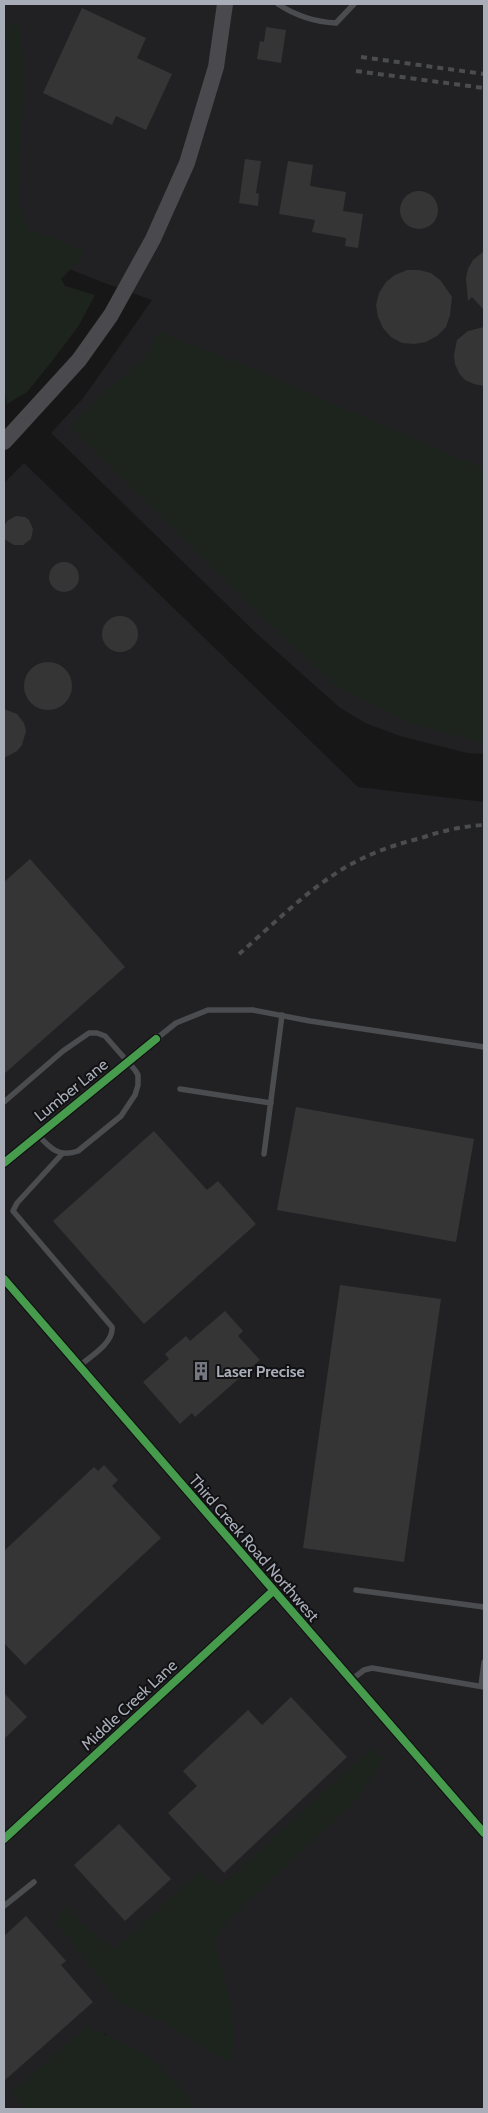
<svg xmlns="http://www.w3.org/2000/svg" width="488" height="2113" viewBox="0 0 488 2113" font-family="Cabin,sans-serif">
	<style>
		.built { fill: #212123 }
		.green { fill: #1d241e }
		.building { fill: #353536 }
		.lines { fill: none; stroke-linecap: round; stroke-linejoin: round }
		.lane { stroke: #4b4c50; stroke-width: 5.5 }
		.street { stroke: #4b4c50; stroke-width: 11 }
		.secondary { stroke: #4a4a4e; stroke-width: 16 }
		.rail { stroke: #4b4c4f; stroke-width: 4; stroke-dasharray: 6 5; stroke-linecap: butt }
		.cycleway-casing { stroke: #111113; stroke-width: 11 }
		.cycleway { stroke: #469c4c; stroke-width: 8 }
		.labels { text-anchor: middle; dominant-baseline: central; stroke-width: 4; stroke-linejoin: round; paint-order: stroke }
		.street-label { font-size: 16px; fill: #a8adb8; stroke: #111113 }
		.poi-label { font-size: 16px; font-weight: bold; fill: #a8adb8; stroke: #111113; text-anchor: start }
	</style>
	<rect width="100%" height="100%" fill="#171717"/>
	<g class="built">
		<polygon points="4,4 484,4 484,754 467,753 400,736 365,723 339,707 256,633 51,433 84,397 152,300 107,284 4,243"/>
		<polygon points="24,463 358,787 484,802 484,2109 163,2109 105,2033 23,2109 4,2109 4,483"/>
	</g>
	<g class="green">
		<polygon points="9,24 20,25 24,74 18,201 30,231 58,240 83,251 84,255 61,279 65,286 95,295 79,325 53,360 27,392 7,404 4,386 4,51"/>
		<polygon points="158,332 242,364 484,469 484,743 411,724 336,686 263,618 71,427 101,395 145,358"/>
		<path d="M 372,1748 L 384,1758 L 358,1798 L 227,1921 L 214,1942 C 225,1984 241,2019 230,2064 L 162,2021 L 119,2003 L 56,1923 L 64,1904 L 85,1927 L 114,1950 L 198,1873 L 221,1886 Z"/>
		<polygon points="87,2026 147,2054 186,2093 194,2109 25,2109 11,2093"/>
	</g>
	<g class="building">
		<polygon points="82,8 146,38 137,58 172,74 146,130 116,116 112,125 43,93"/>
		<polygon points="266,27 286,30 281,63 257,59 260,41 264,42"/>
		<polygon points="245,159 261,161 256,193 259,194 258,206 239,203"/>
		<polygon points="288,161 313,165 310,186 346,192 343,211 363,214 358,248 345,246 346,238 312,232 315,220 279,214"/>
		<circle cx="419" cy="210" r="19"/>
		<polygon points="484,251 484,310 472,297 468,301 466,278 468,269 473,260"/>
		<polygon points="407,270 419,270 431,273 441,281 452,297 450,315 446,327 437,336 426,342 414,344 402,343 391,337 383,328 378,317 376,305 379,293 386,282 395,275"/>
		<polygon points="484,327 484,386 474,384 465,380 459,373 455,364 454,355 457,340 468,331"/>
		<polygon points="16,516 25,517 29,520 33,529 31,539 23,545 14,545 4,539 5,525 7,521"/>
		<circle cx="64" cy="577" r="15"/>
		<circle cx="120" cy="634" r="18"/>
		<circle cx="48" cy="686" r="24"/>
		<polygon points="4,709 17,714 24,723 26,731 22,745 17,751 4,758"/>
		<polygon points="30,859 125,967 4,1074 4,882"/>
		<polygon points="296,1107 474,1139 456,1242 277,1210"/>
		<polygon points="154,1131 207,1190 218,1181 256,1224 144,1324 53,1221"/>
		<polygon points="340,1285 441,1299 404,1562 303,1548"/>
		<polygon points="225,1311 243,1331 238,1336 260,1360 195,1417 192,1413 180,1424 143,1382 169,1359 165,1354 186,1336 190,1341"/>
		<polygon points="104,1465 118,1480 112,1486 161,1538 25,1665 4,1643 4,1551 94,1467 98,1471"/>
		<polygon points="4,1693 27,1717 4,1739"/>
		<polygon points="291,1697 347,1757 224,1873 168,1813 197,1786 183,1771 248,1710 262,1725"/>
		<polygon points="119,1824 171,1879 125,1921 74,1865"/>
		<polygon points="26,1916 66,1961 61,1965 93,2002 4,2081 4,1936"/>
	</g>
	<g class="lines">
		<g class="lane">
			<path d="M 278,4 C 296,16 314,22 336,23 L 354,4"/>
			<polyline points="156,1039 176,1023 208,1010 253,1010 310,1021 484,1047"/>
			<polyline points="180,1089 271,1103"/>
			<path d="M 4,1102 L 63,1051 L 89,1033 L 97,1033 L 105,1036 L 135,1070 L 138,1075 L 138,1085 L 135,1095 L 121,1116 L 78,1151 C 59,1158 50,1148 38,1135"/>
			<path d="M 62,1154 L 17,1203 L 13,1211 L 112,1327 C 114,1343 90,1357 79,1366"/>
			<polyline points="264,1154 282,1015"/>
			<polyline points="356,1590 484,1607"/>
			<polyline points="351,1680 364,1670 372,1668 484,1687"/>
			<polyline points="481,1686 484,1662"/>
			<polyline points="4,1906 34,1882"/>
		</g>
		<g class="street">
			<polyline points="4,1163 156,1039"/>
			<polyline points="4,1279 484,1833"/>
			<polyline points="4,1839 273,1591"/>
		</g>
		<polyline class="secondary" points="4,442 79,360 111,315 153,239 187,163 216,67 225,4"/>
		<g class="rail">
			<polyline points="361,57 484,74"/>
			<polyline points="356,71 484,88"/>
			<path d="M 239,954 C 277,921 318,879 363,858 C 382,849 401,843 421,838 C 441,831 463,826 484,825"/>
		</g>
		<g class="cycleway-casing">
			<g id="cycleway">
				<polyline points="4,1163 156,1039"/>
				<polyline points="4,1279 484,1833"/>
				<polyline points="4,1839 273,1591"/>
			</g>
		</g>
		<use href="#cycleway" class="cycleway"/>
	</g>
	<defs>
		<g id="building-bare" transform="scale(1.5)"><path d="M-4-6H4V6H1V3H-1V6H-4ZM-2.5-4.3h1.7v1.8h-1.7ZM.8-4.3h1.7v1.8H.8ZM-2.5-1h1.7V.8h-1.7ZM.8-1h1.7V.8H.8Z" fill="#757880" stroke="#111113" stroke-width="2.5" paint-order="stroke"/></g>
	</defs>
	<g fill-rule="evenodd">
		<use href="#building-bare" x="201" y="1371"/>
	</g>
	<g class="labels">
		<g class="street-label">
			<text transform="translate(71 1090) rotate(-39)">Lumber Lane</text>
			<text transform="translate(254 1548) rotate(49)">Third Creek Road Northwest</text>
			<text transform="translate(129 1705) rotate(-43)">Middle Creek Lane</text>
		</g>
		<g class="poi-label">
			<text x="216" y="1371">Laser Precise</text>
		</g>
	</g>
	<rect width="488" height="2113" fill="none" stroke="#a8adb8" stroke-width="10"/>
</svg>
